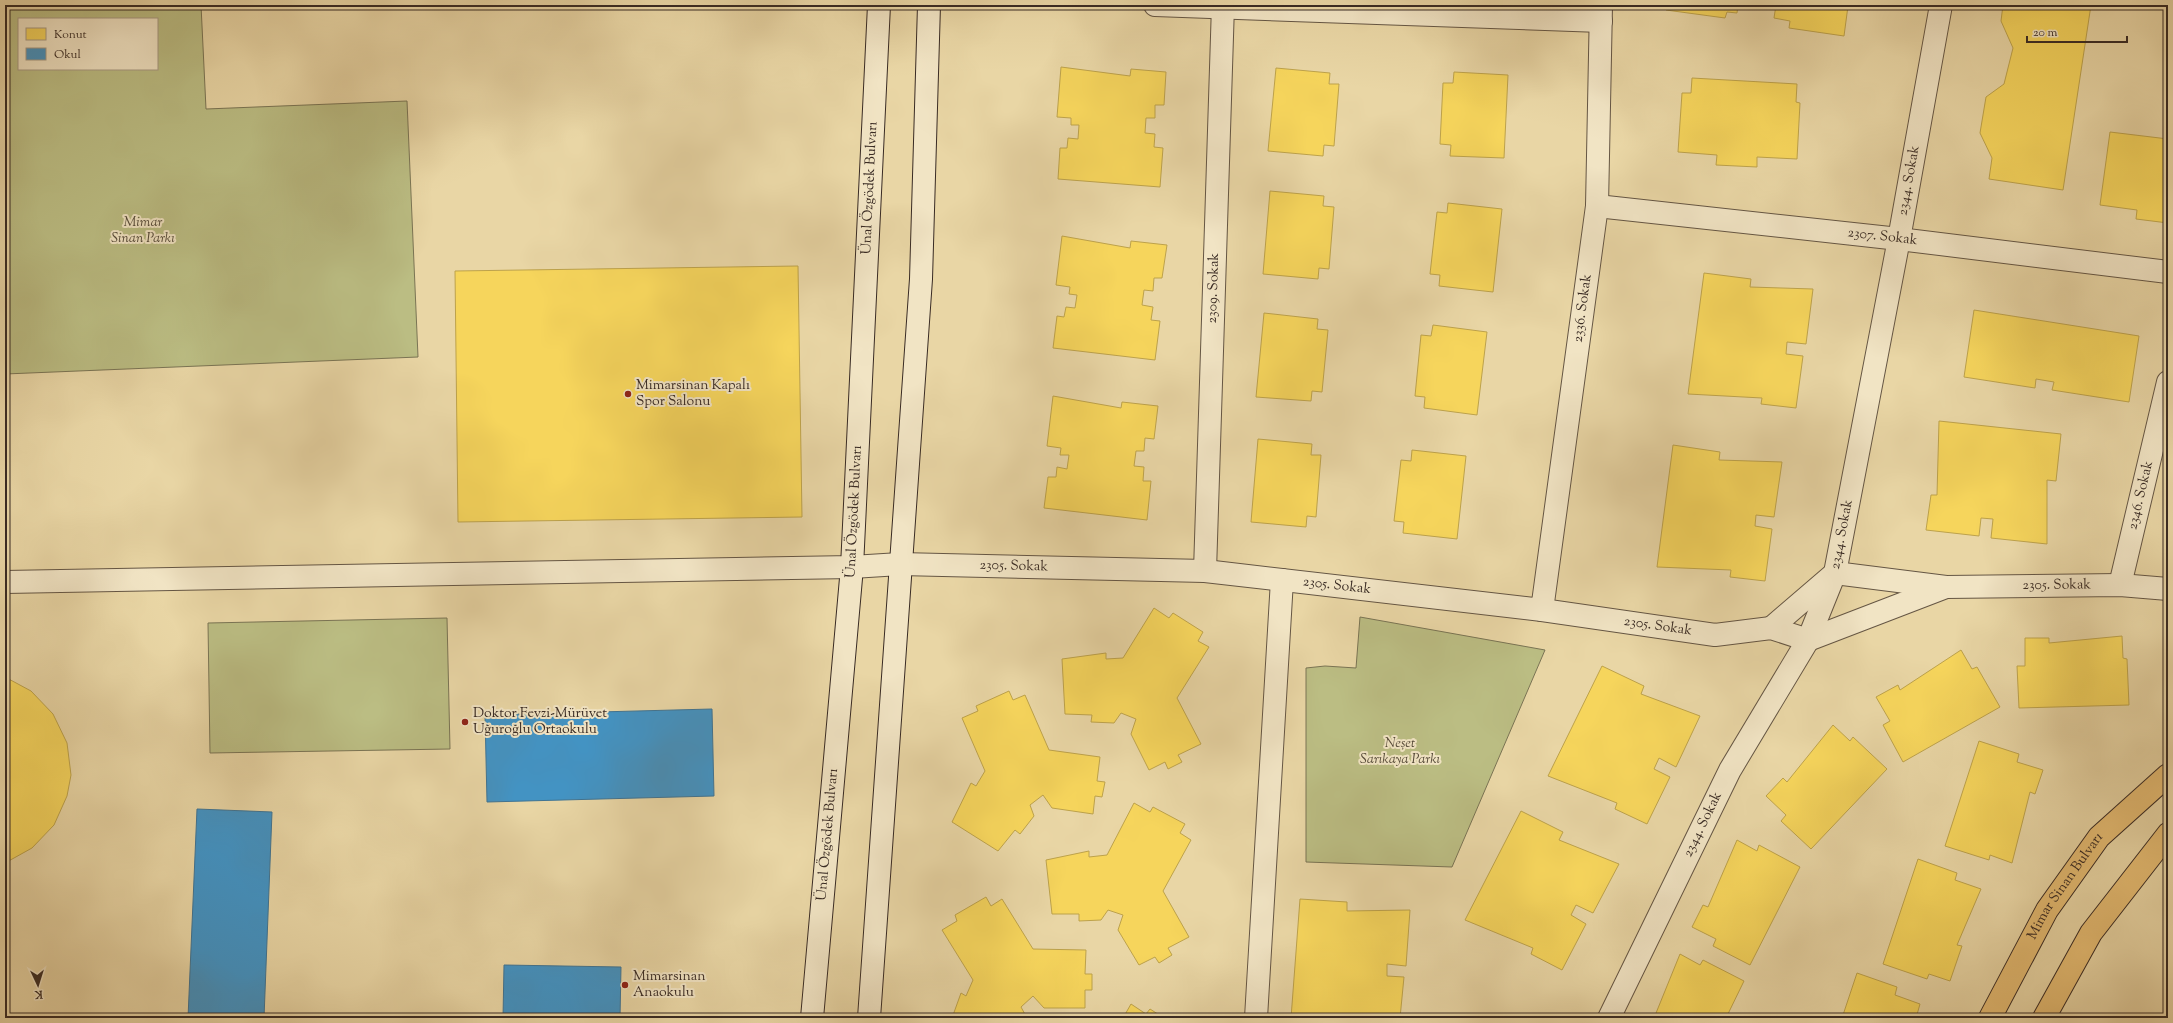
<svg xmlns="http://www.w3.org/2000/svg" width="2173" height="1023" viewBox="0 0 2173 1023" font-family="'Sorts Mill Goudy',serif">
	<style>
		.green { fill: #bbbd83; stroke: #7a7454; fill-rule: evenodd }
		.homes { fill: #f6d55c; stroke: #bda24b }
		.schools { fill: #4393c3; stroke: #407493 }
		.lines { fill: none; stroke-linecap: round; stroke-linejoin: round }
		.minor-casing { stroke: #655644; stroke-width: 24 }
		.tertiary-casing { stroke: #655644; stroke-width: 24 }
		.secondary-casing { stroke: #392b24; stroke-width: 24 }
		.primary-casing { stroke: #392b24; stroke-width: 24 }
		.minor { stroke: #f1e4c4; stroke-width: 22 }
		.tertiary { stroke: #f1e4c4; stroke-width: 22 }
		.secondary { stroke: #f1e4c4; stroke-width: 22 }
		.primary { stroke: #e4bb72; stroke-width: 22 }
		.poi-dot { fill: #8f2418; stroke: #f1e4c4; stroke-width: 1.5 }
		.labels { text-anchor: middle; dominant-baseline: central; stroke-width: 4; stroke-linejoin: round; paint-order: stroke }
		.street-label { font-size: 14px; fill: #392b24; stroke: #f1e4c4 }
		.park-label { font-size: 14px; font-style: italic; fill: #534837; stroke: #f1e4c4 }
		.poi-label { font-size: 14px; fill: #392b24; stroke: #f1e4c4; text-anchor: start }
	</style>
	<rect width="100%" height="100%" fill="#e9d6a5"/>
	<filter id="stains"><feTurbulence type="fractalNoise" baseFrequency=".005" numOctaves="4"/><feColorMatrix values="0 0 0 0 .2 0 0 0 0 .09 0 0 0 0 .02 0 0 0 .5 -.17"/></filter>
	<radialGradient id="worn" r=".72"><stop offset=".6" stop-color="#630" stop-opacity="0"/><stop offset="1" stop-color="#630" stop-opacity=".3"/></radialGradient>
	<g class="green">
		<path d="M 5,5 L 201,5 L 206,109 L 407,101 L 418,357 L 5,374 ZM 19,19 L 157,19 L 157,69 L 19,69 Z"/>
		<polygon points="1360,617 1545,650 1452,867 1306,862 1306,668 1325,666 1356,668"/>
		<polygon points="447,618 450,749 210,753 208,623"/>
	</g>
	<g class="homes">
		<polygon points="1667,5 1738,5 1737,13 1727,12 1725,18 1666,10"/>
		<polygon points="1776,5 1855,5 1855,7 1848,6 1844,36 1789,28 1790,21 1774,18"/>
		<polygon points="2003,5 2091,5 2063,190 1989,179 1992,158 1980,133 1986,97 2004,84 2013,48 2001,21"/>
		<polygon points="1061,67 1130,76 1131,69 1166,72 1164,105 1155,105 1155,118 1146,118 1145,133 1155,134 1154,147 1163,148 1160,187 1058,179 1060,148 1067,148 1068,138 1078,139 1079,125 1071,125 1071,118 1057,117"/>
		<polygon points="1276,68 1330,73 1329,84 1339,84 1334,146 1324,145 1323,156 1268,151"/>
		<polygon points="1454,72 1508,75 1504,158 1450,156 1451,145 1440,144 1443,83 1453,83"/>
		<polygon points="1692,78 1797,84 1796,102 1800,103 1797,159 1757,157 1757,167 1716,165 1717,155 1678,152 1682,93 1691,93"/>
		<polygon points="2110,132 2168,139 2168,223 2136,219 2137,210 2100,205"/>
		<polygon points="1270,191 1324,196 1323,206 1334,207 1329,269 1319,268 1318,279 1263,274"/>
		<polygon points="1448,203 1502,209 1493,292 1439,286 1440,275 1430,274 1437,212 1447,213"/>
		<polygon points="1062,236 1130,248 1131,241 1167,245 1162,278 1154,278 1153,291 1144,290 1142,305 1153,307 1151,320 1160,321 1155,360 1053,348 1057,316 1064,317 1066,307 1075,308 1077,295 1069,294 1070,287 1056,285"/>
		<polygon points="798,266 802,517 458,522 455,271"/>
		<polygon points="1704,273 1751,279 1750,287 1813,289 1806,344 1787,342 1786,354 1803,356 1796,408 1761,404 1762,398 1688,394"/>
		<polygon points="1974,310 2139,336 2129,402 2052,390 2054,382 2036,379 2035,388 1964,377"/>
		<polygon points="1264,313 1318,319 1317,329 1328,330 1322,392 1312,391 1311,401 1256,397"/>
		<polygon points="1433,325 1487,332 1477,415 1424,408 1425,397 1415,396 1421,335 1431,336"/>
		<polygon points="1053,396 1121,408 1122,402 1158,406 1154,439 1145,438 1144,451 1136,451 1134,466 1144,467 1143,481 1151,481 1147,520 1044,508 1048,477 1056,477 1057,467 1067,469 1069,455 1060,455 1061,448 1047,446"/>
		<polygon points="1939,421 2061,434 2056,481 2047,480 2047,544 1991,538 1993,519 1981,518 1979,536 1926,530 1931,495 1937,495"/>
		<polygon points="1258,439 1312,444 1311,455 1321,455 1316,517 1307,516 1306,527 1251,522"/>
		<polygon points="1673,445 1720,452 1719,460 1782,462 1774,517 1756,515 1755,526 1772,529 1765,581 1730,577 1731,570 1657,567"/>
		<polygon points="1412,450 1466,456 1457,539 1403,533 1404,522 1394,521 1401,460 1411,461"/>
		<polygon points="1154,608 1169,618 1173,613 1203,632 1198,641 1209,647 1177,698 1201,744 1178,755 1182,762 1168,769 1165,762 1149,770 1131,734 1136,719 1121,713 1114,723 1091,722 1092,715 1065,714 1062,659 1106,653 1106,659 1123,658"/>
		<polygon points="2122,636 2123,658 2127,659 2129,705 2019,708 2017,666 2025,666 2025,638 2049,638 2049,643"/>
		<polygon points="1961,650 1972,669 1977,667 2000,707 1903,762 1883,725 1890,721 1876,697 1898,685 1900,690"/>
		<polygon points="1602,666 1644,686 1641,694 1700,716 1676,767 1659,758 1654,769 1670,777 1647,824 1615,809 1617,803 1548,776"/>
		<polygon points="5,677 31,691 53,714 67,743 71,775 67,796 54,825 32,848 5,863"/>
		<polygon points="1009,691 1013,700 1025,695 1049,750 1100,757 1097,781 1105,782 1102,797 1095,796 1093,814 1052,808 1043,795 1030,805 1034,816 1020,834 1015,830 998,851 952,822 971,783 976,786 985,771 962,718 978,711 976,706"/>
		<polygon points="1833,725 1850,741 1853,737 1887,769 1811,849 1781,821 1786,815 1766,796 1783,778 1787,782"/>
		<polygon points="1979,741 2019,754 2017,762 2043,770 2035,794 2030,792 2012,863 1990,855 1989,860 1945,846"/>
		<polygon points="1134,803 1150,812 1153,807 1185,824 1180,833 1191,840 1163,891 1189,937 1168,948 1172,955 1159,963 1155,957 1139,965 1118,930 1123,915 1108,910 1101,920 1079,921 1079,914 1052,914 1046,860 1089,851 1089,857 1107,855"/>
		<polygon points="1521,811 1563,832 1559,840 1619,864 1593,913 1576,905 1571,915 1586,924 1562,970 1531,954 1533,948 1465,920"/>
		<polygon points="1737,840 1757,851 1759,845 1800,867 1750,965 1713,946 1716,939 1692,927 1703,905 1708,907"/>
		<polygon points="1918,859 1957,873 1955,880 1981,889 1957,945 1962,946 1950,981 1929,974 1927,979 1883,964"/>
		<polygon points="986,897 991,906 1002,899 1033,949 1086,950 1085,974 1092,974 1092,990 1085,990 1085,1008 1044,1008 1033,996 1021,1007 1027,1018 952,1018 961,993 966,996 973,980 942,930 957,921 955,915"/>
		<polygon points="1300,899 1347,902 1347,911 1410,910 1406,966 1387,964 1387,976 1404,977 1400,1018 1291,1018"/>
		<polygon points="1680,954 1700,965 1703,960 1744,981 1726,1018 1654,1018"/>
		<polygon points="1857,973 1897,987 1895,995 1920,1004 1916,1018 1842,1018"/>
		<polygon points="1131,1004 1146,1014 1150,1009 1164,1018 1123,1018"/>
	</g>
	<g class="schools">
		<polygon points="712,709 714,796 487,802 485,715"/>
		<polygon points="197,809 272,812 264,1018 188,1018"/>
		<polygon points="504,965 621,967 620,1018 503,1018"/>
	</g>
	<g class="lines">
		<g class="minor-casing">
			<g id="minor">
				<polyline points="1155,5 1601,21"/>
				<path id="s1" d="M 1205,571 L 1223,5"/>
				<path id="s2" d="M 2120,585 L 2168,382"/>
				<path id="s3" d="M 1542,610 L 1715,635 L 1771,628 L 1808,640 L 1946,587"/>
				<path id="s4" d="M 1771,628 L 1835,573 L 1946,587 L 2120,585 L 2168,589"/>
				<polyline points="1256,1018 1282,580"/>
				<path id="s5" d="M 1609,1018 L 1730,770 L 1808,640 L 1835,573 L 1899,239 L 1941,5"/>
			</g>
		</g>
		<g class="tertiary-casing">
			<g id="tertiary">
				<path id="s6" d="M 1597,206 L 1899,239 L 2168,272"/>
				<path id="s7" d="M 5,582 L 852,567 L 900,564 L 1205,571 L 1542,610 L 1597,206 L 1601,5"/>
			</g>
		</g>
		<g class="secondary-casing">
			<g id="secondary">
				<path id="s8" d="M 812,1018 L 852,567 L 879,5"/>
				<polyline points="869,1018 921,279 929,5"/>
			</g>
		</g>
		<g class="primary-casing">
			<g id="primary">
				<path id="s9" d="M 1990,1018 L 2047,910 L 2099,837 L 2168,775"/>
				<polyline points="2044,1018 2091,933 2168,834"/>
			</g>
		</g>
		<use href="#minor" class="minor"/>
		<use href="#tertiary" class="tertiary"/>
		<use href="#secondary" class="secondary"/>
		<use href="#primary" class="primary"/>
	</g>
	<g class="poi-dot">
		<circle cx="628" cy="394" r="4"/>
		<circle cx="465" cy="722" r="4"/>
		<circle cx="625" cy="985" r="4"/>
	</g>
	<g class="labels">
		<g class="street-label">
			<text stroke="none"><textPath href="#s5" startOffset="899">2344. Sokak</textPath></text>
			<text stroke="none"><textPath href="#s8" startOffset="832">Ünal Özgödek Bulvarı</textPath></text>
			<text stroke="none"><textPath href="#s6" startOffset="287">2307. Sokak</textPath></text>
			<text stroke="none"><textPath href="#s1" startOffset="283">2309. Sokak</textPath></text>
			<text stroke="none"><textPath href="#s7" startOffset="1844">2336. Sokak</textPath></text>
			<text stroke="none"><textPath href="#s2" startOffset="92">2346. Sokak</textPath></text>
			<text stroke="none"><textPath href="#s8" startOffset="508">Ünal Özgödek Bulvarı</textPath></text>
			<text stroke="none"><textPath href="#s5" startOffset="539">2344. Sokak</textPath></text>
			<text stroke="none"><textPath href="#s7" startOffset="1009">2305. Sokak</textPath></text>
			<text stroke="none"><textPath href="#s7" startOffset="1333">2305. Sokak</textPath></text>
			<text stroke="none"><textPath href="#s4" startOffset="307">2305. Sokak</textPath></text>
			<text stroke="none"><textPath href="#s3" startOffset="117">2305. Sokak</textPath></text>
			<text stroke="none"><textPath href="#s5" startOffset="215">2344. Sokak</textPath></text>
			<text stroke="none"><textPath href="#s8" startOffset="184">Ünal Özgödek Bulvarı</textPath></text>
			<text stroke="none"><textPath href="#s9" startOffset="152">Mimar Sinan Bulvarı</textPath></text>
		</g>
		<g class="park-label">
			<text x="143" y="223">Mimar<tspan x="143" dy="16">Sinan Parkı</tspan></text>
			<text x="1400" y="744">Neşet<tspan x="1400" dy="16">Sarıkaya Parkı</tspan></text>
		</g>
		<g class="poi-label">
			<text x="636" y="386">Mimarsinan Kapalı<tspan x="636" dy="16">Spor Salonu</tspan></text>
			<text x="473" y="714">Doktor Fevzi-Mürüvet<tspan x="473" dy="16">Uğuroğlu Ortaokulu</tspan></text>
			<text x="633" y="977">Mimarsinan<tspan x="633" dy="16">Anaokulu</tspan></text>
		</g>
	</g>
	<rect width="2173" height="1023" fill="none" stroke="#e9d6a5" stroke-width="20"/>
	<rect x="6" y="6" width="2161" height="1011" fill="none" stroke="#392b24" stroke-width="2"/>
	<rect x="10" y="10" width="2153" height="1003" fill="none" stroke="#392b24"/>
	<rect x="18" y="18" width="140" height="52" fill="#f1e4c4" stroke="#a79a84"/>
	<rect x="26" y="28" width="20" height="12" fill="#f6d55c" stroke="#a79a84"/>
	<text x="54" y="38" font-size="12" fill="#392b24">Konut</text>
	<rect x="26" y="48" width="20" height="12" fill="#4393c3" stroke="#a79a84"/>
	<text x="54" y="58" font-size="12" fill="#392b24">Okul</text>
	<g transform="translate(38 985) rotate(176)" stroke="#f1e4c4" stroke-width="3" paint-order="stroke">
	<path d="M0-3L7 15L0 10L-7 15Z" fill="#392b24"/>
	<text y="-6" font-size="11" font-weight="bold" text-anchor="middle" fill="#392b24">K</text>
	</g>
	<path d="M2027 36v6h100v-6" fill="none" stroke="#392b24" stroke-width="2"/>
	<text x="2033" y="36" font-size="12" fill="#392b24" stroke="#f1e4c4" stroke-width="3" paint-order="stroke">20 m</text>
	<rect width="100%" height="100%" filter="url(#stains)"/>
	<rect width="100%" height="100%" fill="url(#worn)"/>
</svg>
